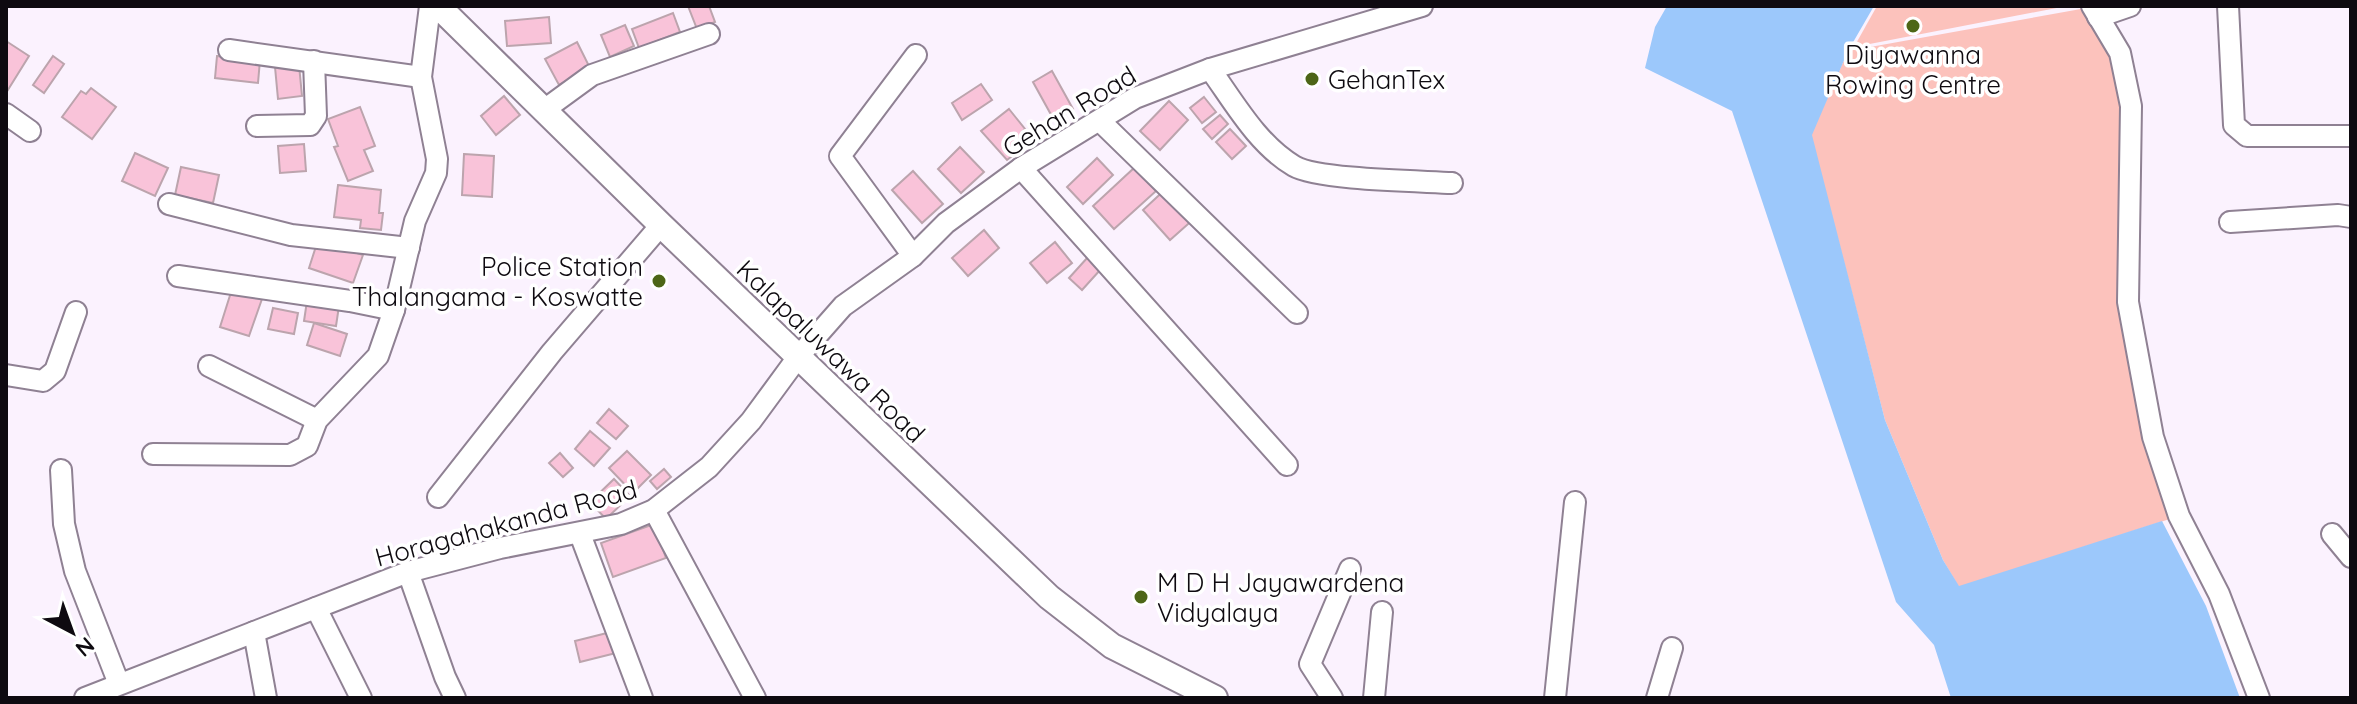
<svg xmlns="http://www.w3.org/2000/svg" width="2357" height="704" viewBox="0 0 2357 704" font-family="Quicksand,sans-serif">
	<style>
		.green { fill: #fcc2bc }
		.water { fill: #9cc8fb }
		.building { fill: #f9c3d9; stroke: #bca4ad; stroke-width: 2 }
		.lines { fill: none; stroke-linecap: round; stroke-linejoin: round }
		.minor-casing { stroke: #8f8193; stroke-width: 24 }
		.major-casing { stroke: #8f8193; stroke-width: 28 }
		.minor { stroke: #fff; stroke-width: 20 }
		.major { stroke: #fff; stroke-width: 24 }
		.poi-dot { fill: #4d6617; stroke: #fff; stroke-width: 3 }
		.labels { text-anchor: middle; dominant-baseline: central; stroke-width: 7; stroke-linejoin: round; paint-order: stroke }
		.poi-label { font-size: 26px; fill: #0e0a10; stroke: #fff; text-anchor: start }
		.street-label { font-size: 26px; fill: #0e0a10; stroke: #fff }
	</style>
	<rect width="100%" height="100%" fill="#fbf2fe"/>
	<g class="green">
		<polygon points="1877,6 2067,6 1854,47"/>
		<polygon points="2092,7 2120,53 2128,302 2179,516 1959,587 1943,560 1885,420 1811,135 1848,51"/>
	</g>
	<polygon class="water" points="1667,6 1874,6 1848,51 1812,135 1885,420 1943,560 1959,586 2162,521 2206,606 2240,698 1951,698 1934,645 1896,602 1732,111 1645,68 1655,27"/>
	<g class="building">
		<polygon points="688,6 709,6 715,22 697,29"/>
		<polygon points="673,13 680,32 639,48 632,29"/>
		<polygon points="549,17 551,43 507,46 505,21"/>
		<polygon points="625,25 634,46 610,57 601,35"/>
		<polygon points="6,41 29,56 6,93"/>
		<polygon points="577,42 590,68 559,85 545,59"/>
		<polygon points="53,56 64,64 44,93 33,85"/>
		<polygon points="217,56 260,60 258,83 215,78"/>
		<polygon points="299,65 302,96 278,99 275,67"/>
		<polygon points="1052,71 1073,109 1054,120 1033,82"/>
		<polygon points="981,84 992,100 962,120 952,103"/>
		<polygon points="91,88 116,107 92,139 62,117 81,91 86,94"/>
		<polygon points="504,96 520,115 496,135 481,116"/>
		<polygon points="1204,97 1216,112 1202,123 1190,108"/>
		<polygon points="1169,101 1188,120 1160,150 1140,131"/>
		<polygon points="360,107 375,146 364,150 373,171 348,181 334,147 338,146 328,119"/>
		<polygon points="1009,109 1025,129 1022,132 1030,142 1007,160 981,131"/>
		<polygon points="1220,115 1228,124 1212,139 1203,129"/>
		<polygon points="1230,129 1246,146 1232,159 1216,142"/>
		<polygon points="304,144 306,171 280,173 278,146"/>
		<polygon points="960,147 984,172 961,193 938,169"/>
		<polygon points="135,153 168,168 155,196 122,181"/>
		<polygon points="464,154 494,156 492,197 462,195"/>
		<polygon points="1097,158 1113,175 1083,204 1067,187"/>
		<polygon points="181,167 219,175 213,203 175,195"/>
		<polygon points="1134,168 1156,191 1114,229 1093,206"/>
		<polygon points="913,171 943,204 922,223 892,190"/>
		<polygon points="338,185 381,190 379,213 383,213 381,230 360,228 361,220 334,217"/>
		<polygon points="1169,186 1196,217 1170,240 1143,210"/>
		<polygon points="984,230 999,248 968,276 952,258"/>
		<polygon points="318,240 363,255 353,283 309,268"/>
		<polygon points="1055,242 1072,263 1047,283 1030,263"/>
		<polygon points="1088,257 1101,269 1082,290 1069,278"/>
		<polygon points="232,289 262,299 249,336 220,327"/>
		<polygon points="307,301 339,306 336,326 304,321"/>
		<polygon points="273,308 298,313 294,334 268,329"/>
		<polygon points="314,323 347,334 340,356 307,345"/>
		<polygon points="609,409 628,426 616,439 597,423"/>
		<polygon points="590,431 610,448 594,466 575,449"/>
		<polygon points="627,451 651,475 633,493 609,468"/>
		<polygon points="560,453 573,468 563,477 549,463"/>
		<polygon points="664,469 671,477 657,489 650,481"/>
		<polygon points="614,479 630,496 606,519 590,502"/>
		<polygon points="654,524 666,558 613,577 601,543"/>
		<polygon points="611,632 616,653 580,662 575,641"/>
	</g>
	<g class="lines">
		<g class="minor-casing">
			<g id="minor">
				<polyline points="2092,6 2120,53 2131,106 2128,302 2153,437 2179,516 2219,594 2259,698"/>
				<polyline points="2228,6 2234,125 2247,136 2351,136"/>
				<polyline points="2098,17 2130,6"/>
				<polyline points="229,50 421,77"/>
				<path d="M 1210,69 C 1234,102 1257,144 1294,166 C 1318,180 1419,181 1452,183"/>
				<polyline points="544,110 592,75 709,34"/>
				<polyline points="6,114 30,131"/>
				<polyline points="1100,121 1297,313"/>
				<polyline points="257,126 310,125 316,116 314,61"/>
				<polyline points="1021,168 1287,465"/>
				<polyline points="169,204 291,235 409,248"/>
				<polyline points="2230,222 2338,215 2351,217"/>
				<polyline points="913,256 840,156 916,55"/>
				<polyline points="178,276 350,301 394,310"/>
				<polyline points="209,366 317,420"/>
				<polyline points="6,375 43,381 55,371 76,312"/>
				<polyline points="153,454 290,455 307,446 317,420 378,356 394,310 415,221 436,173 437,159 421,77 430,6"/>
				<polyline points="61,470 64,524 75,571 119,684"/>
				<polyline points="438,497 552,352 661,225"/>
				<polyline points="654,510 755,698"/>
				<polyline points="580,534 642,698"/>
				<polyline points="2332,534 2351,557"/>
				<polyline points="408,572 445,677 455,698"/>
				<polyline points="316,608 361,698"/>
				<polyline points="254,632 266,698"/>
				<polyline points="85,698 408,572 500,548 621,524 654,510 709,467 751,421 798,357 843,306 913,256 946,223 1021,168 1135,98 1210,69 1422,6"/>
				<polyline points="1332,698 1310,664 1350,569"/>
				<polyline points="1374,698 1382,612"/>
				<polyline points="1555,698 1575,502"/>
				<polyline points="1657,698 1672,648"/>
			</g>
		</g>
		<g class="major-casing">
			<polyline id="major" points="438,6 661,225 1049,597 1112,646 1215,698"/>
		</g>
		<use href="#minor" class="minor"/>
		<use href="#major" class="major"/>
	</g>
	<g class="poi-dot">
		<circle cx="1913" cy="26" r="8"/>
		<circle cx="1312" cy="79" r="8"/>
		<circle cx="659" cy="281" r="8"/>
		<circle cx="1141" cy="597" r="8"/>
	</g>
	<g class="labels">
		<g class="poi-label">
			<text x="1913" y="54" text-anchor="middle">Diyawanna<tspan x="1913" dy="30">Rowing Centre</tspan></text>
			<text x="1328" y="79">GehanTex</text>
			<text x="643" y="266" text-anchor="end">Police Station<tspan x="643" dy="30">Thalangama - Koswatte</tspan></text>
			<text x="1157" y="582">M D H Jayawardena<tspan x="1157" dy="30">Vidyalaya</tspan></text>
		</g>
		<g class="street-label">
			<text transform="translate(1069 111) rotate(-31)">Gehan Road</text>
			<text transform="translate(831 351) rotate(44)">Kalapaluwawa Road</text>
			<text transform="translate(506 523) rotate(-15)">Horagahakanda Road</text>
		</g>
	</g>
	<rect width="2357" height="704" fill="none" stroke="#0e0a10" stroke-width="16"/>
	<g transform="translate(72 632) rotate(139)" stroke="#ffffff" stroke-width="6" paint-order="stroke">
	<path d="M0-6L14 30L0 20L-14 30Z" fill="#0e0a10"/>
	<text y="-12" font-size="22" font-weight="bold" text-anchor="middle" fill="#0e0a10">N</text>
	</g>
</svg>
